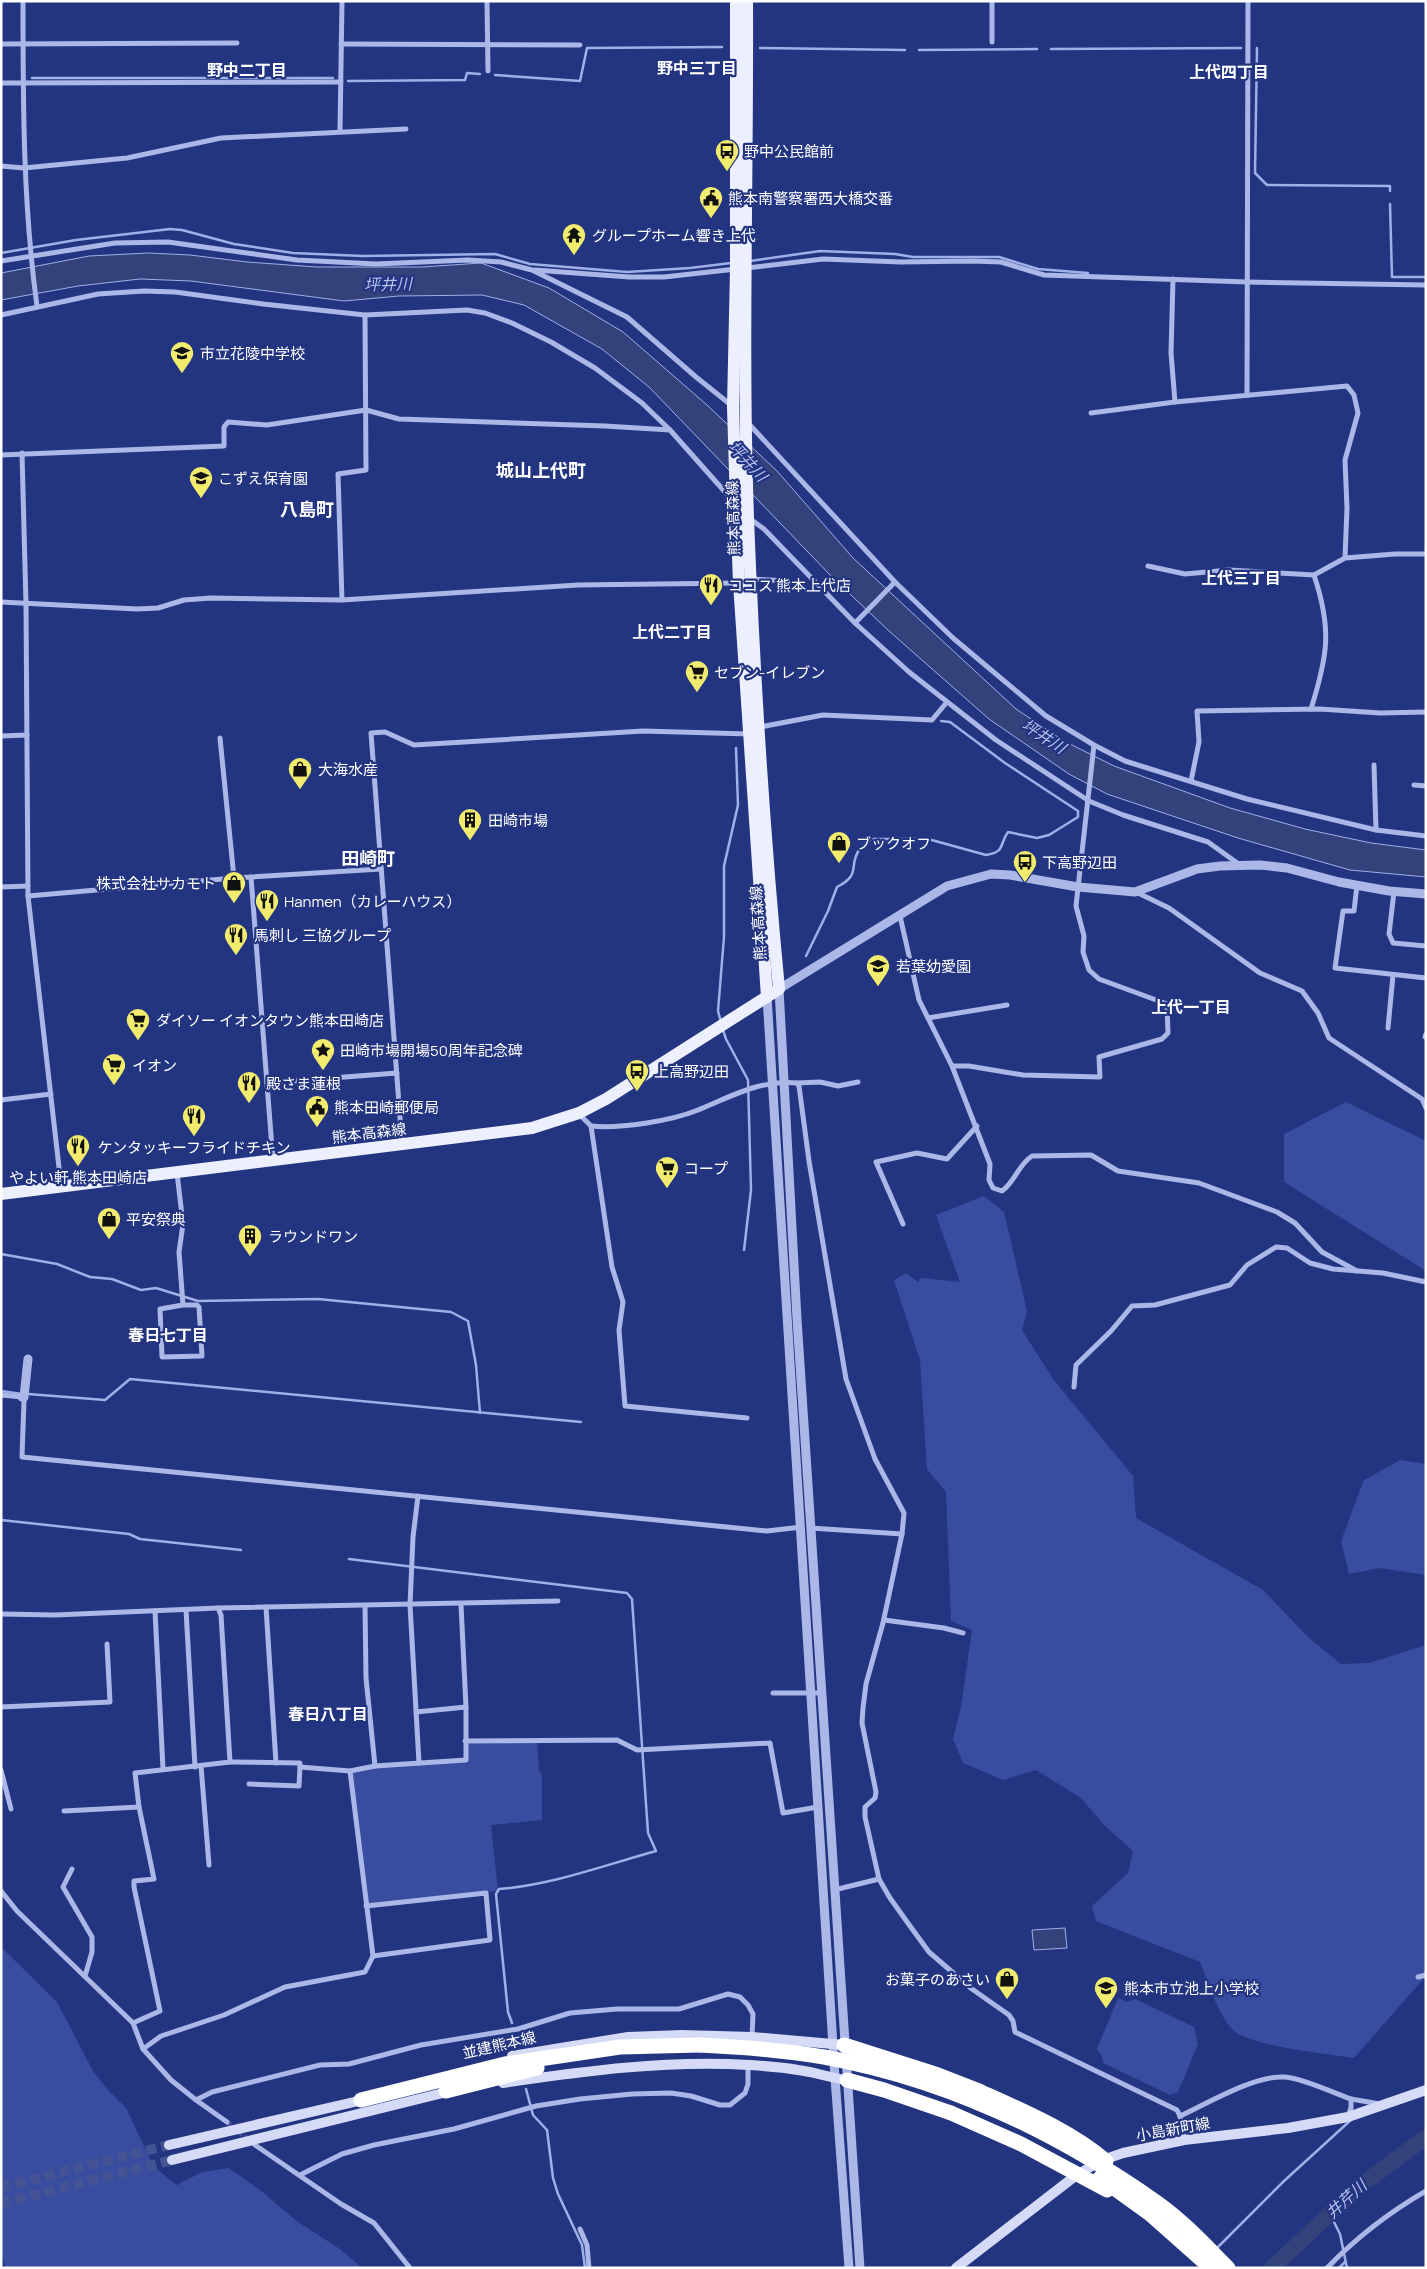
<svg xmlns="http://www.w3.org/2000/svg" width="1427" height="2269" viewBox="0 0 1427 2269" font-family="Manrope,'Noto Sans JP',sans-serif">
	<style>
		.green { fill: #384d9f }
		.water { fill: #34427b; stroke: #9fafe8 }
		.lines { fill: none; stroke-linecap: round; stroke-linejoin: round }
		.stream { stroke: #9fafe8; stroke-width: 2.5 }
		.river { stroke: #34427b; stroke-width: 16 }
		.minor-tunnel { stroke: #445394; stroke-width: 5; stroke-dasharray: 5 2.5; stroke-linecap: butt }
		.secondary-tunnel { stroke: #445394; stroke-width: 10; stroke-dasharray: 10 5; stroke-linecap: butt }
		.minor { stroke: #abb7e7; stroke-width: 5 }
		.tertiary { stroke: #abb7e7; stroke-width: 9 }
		.secondary { stroke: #d5dbf6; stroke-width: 10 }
		.primary { stroke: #eceffd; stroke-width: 12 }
		.motorway { stroke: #fff; stroke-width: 15 }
		.motorway-bridge { stroke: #fff; stroke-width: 15 }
		.labels { text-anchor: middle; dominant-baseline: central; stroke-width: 4.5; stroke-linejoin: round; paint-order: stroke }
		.poi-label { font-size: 15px; fill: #fff; stroke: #233581; text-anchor: start }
		.street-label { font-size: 15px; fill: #fff; stroke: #233581 }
		.neighbourhood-label { font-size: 16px; font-weight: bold; fill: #fff; stroke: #233581 }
		.water-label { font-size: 16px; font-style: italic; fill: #b6c2ef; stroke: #233581 }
		.quarter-label { font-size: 18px; font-weight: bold; fill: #fff; stroke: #233581 }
	</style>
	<rect width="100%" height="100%" fill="#233581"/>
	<g class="green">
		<polygon points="1346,1102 1426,1141 1426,1271 1284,1182 1284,1134"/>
		<path d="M 984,1196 L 1004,1212 L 1027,1311 L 1022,1330 L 1053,1379 L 1133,1476 L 1136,1518 L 1263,1590 L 1308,1637 L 1341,1664 L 1369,1663 L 1426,1645 L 1426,1976 L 1354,2058 C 1329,2054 1245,2046 1231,2028 C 1216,2010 1209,1984 1200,1962 L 1096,1921 L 1092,1906 L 1128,1873 L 1133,1851 L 1104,1825 L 1081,1798 L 1036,1770 L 1003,1780 L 963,1763 L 953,1739 L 961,1707 L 972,1630 L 951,1621 L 946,1492 L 927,1469 L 920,1360 L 894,1280 L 906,1273 L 918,1282 L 920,1278 L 960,1282 L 936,1215 Z"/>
		<polygon points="1400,1460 1426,1464 1426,1575 1380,1568 1349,1574 1341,1541 1364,1480"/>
		<polygon points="465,1741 537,1741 539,1770 542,1775 542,1820 491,1825 498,1891 366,1906 350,1771 375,1766 466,1760"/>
		<polygon points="1,1947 57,2002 93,2071 107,2089 126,2108 154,2167 177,2185 202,2172 229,2168 260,2190 298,2222 340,2249 362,2268 6,2268 1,2254"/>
		<polygon points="1118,1998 1127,2002 1135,1999 1194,2027 1198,2044 1178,2092 1170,2095 1103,2063 1102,2056 1097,2049"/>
	</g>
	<g class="water">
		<polygon points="148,253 190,255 247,262 317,267 422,267 481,263 549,288 623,332 707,405 777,471 853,558 1016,709 1064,741 1114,766 1230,808 1305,829 1371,843 1426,850 1426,877 1350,870 1238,838 1107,794 1069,774 989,719 889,631 833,578 649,387 602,349 524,305 482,295 399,296 344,301 191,281 140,279 78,286 1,300 1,273 89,256"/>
		<polygon points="1065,1928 1067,1948 1034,1950 1032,1930"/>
	</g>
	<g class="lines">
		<g class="stream">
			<polyline points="760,48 905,50"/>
			<polyline points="1257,48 1255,173 1267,185 1390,186 1390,191"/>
			<polyline points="1051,49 1241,48"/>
			<polyline points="919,50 1037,49"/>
			<polyline points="495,75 580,81 587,48 722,47"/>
			<polyline points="32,78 333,78"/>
			<polyline points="348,81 465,80 467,73 480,74"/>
			<polyline points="1390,204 1392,277 1426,277"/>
			<polyline points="1,253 76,240 170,229 182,230 234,244 293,253 363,256 495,254 530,264 627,272 690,268 731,263"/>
			<polyline points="750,261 820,251 895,254 913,257 999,257 1038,269 1088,273"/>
			<path d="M 806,956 L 828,911 L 837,887 C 862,874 848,867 859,850 C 862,846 867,843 871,839 L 928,839 L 986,855 C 1006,852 999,844 1008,832 L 1037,838 L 1049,835 L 1078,817 L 1078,811 L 1005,763 L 950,722 L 941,721"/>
			<polyline points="721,1022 718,1011 724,937 724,866 738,805 736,748"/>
			<polyline points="723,1030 726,1039 748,1080 751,1190 744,1250"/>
			<polyline points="1,1254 57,1264 90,1277 112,1279 141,1290 156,1288 198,1301 318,1299 451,1312 468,1321 476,1365 480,1413"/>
			<polyline points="1,1391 22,1394"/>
			<polyline points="28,1394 105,1400 130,1379 581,1422"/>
			<polyline points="1,1520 129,1534 140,1539 241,1550"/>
			<path d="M 349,1559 L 627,1593 L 632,1599 L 648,1833 L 656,1851 C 605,1865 552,1885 499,1889 L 496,1894 L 508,2012 L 512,2023"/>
			<polyline points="526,2089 533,2115 547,2130 553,2178 558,2194 582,2245 585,2268"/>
			<polyline points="1330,2214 1340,2234 1347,2268"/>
			<polyline points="1217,2248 1284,2181 1352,2119"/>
			<polyline points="1339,2268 1345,2262"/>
		</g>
		<polyline class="river" points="1272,2268 1360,2186 1426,2137"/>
		<polyline class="minor-tunnel" points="227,2122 250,2141"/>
		<g class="secondary-tunnel">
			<polyline points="1,2187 169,2145"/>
			<polyline points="1,2203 172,2160"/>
		</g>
		<g class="minor">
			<path d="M 23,1 C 23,103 23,205 37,306"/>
			<polyline points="487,1 488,71"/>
			<polyline points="992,1 992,42"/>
			<polyline points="1,44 237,43"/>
			<polyline points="341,44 580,45"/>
			<polyline points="1,83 341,82"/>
			<polyline points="340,131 342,1"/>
			<polyline points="1,166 24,168 127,158 221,138 406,129"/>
			<polyline points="1,261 115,243 168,242 297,260 376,264 468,260 501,262 532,270 627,317 696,377 731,405"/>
			<polyline points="747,268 823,259 901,262 973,261 1001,262 1044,275 1247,282 1426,285"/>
			<polyline points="535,270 629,277 664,277 736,269"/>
			<polyline points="1173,279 1171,353 1175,402"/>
			<polyline points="1,315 98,294 144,291 175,292 263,304 365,315 467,310 485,313 512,323 551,342 595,368 642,403 670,430 733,501"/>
			<polyline points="1247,395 1248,1"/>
			<polyline points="1091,413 1175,402 1347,386 1354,395 1358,413 1345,460 1347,508 1345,558"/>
			<polyline points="749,424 895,582 953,638 1046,716 1094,745 1125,761 1247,799 1376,830 1426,836"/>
			<polyline points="22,453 26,604 28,896 61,1185"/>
			<polyline points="1,455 224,446 224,427 228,422 267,425 366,410 399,419 605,426 670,430"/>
			<polyline points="749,518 764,529 855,623 909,672 996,740 1089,801 1123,815 1208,842 1240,865"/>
			<polyline points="1148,566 1185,574 1229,570 1314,575 1345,558 1395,554 1426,554"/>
			<polyline points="751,579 787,581"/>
			<polyline points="342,600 338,474 366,470 365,315"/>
			<polyline points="1,602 137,609 158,608 184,600 211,598 342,600 578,585 739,583"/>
			<polyline points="855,623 895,582"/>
			<path d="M 1311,709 C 1328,655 1332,629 1314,575"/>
			<polyline points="760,727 823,715 932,720 947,702"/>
			<polyline points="1,736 27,735"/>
			<polyline points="220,738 234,878"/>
			<polyline points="1374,765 1376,830"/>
			<polyline points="1191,781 1199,742 1197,711 1320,709 1380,713 1426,712"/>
			<polyline points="1414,785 1426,786"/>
			<polyline points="251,877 273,1161"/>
			<polyline points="1357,885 1354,911 1343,911 1335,968 1426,978"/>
			<polyline points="1,887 28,886"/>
			<polyline points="1136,892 1169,908 1260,973 1302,991 1318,1013 1329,1038 1422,1099 1426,1108"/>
			<polyline points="1394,892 1389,934 1393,943 1426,946"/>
			<polyline points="28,896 234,878 381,869"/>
			<polyline points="900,916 919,1000 952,1066 969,1066 1023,1075 1100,1077 1099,1057 1162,1039 1168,1033 1167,1004 1099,979 1089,970 1083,952 1084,936 1076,906 1094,745"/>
			<polyline points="928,1018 1007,1005"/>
			<polyline points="1388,1028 1393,975"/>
			<polyline points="1425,1037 1426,1034"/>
			<path d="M 952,1066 L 990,1164 L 989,1180 L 993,1188 L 1002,1191 C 1015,1182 1018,1165 1032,1156 L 1091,1155 L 1118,1171 L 1199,1183 L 1277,1212 L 1295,1223 L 1322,1252 L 1357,1271"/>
			<polyline points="267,1083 397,1073"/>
			<polyline points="797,1083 820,1082 838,1086 858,1082"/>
			<polyline points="1,1100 51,1094"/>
			<polyline points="579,1114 591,1126 612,1267 623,1302 619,1330 625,1406 747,1418"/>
			<path d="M 591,1126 C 620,1129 671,1121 698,1110 C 730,1097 761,1079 797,1083 L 799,1086 L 809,1161 L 846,1379 L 875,1459 L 904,1513 L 902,1534 L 883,1623 L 866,1684 L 863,1708 L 862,1723 L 876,1792 L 875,1798 L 865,1807 L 865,1817 L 879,1879 L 890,1898 L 910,1926 L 929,1952 L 972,1989 L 1009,2015 L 1013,2021 L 1015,2032 L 1177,2110 L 1180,2116 L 1184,2140"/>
			<polyline points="402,1144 371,733 385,732 414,745 643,731 749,734"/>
			<polyline points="177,1173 183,1224 179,1252 183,1305 197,1305 199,1307 202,1356 162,1357 160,1309 183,1305"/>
			<polyline points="903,1224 876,1162 917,1153 947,1159 977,1126"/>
			<polyline points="1074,1387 1076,1365 1111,1331 1132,1306 1155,1305 1230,1285 1247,1265 1276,1247 1287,1248 1310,1263 1333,1269 1383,1273 1426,1282"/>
			<polyline points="1,1395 22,1397 24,1400 22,1457 767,1531 802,1527"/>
			<polyline points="418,1496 413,1537 410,1605 419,1763"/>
			<polyline points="810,1528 902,1534"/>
			<polyline points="365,1606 366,1678 375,1766"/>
			<polyline points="266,1607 276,1763"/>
			<polyline points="186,1610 195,1767"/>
			<polyline points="155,1611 163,1769"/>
			<polyline points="1,1614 55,1615 218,1608 558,1601"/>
			<polyline points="884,1620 944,1628 963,1633"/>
			<polyline points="773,1693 822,1693"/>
			<polyline points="1,1707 110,1702 107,1644"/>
			<polyline points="416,1712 466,1707"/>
			<polyline points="465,1741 617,1740 637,1750 770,1743 783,1813 818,1807"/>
			<polyline points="230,1762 300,1763 300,1767"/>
			<polyline points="201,1766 209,1865"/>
			<polyline points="1,1770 11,1809"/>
			<polyline points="249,1784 299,1786 300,1767 350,1771 375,1766 466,1760 466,1707 461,1605"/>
			<polyline points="64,1811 139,1807"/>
			<polyline points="72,1869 63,1887 92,1937 92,1952 85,1976"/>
			<polyline points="834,1890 879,1879"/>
			<polyline points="1,1891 17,1911 133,2023 143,2049 171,2080 196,2100 227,2122"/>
			<polyline points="366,1906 486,1893 490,1940 373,1956"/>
			<polyline points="1418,1977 1426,1975"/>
			<polyline points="133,2023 160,2011 134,1887 134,1881 154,1879 139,1807 135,1773 230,1762 221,1615 218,1608"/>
			<polyline points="143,2049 161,2036 224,2015 285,1987 365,1972 373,1956 350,1771"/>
			<polyline points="1351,2099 1380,2104"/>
			<polyline points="196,2100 212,2092 320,2065 349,2064 421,2045 518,2029 570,2013 617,2009 679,2009 728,1994 740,1997 748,2005 753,2014 752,2037"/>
			<path d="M 1180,2116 C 1208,2103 1255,2075 1285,2077 C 1302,2078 1334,2093 1351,2099 L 1351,2108 L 1348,2116"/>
			<polyline points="255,2145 341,2204 374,2223 410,2268"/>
			<polyline points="300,2175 342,2154 374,2145 454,2129 536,2106 580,2099 632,2094 671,2093 691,2096 720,2105 730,2105 745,2093 748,2084 748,2065"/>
			<polyline points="580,2229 587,2245 589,2268"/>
			<path d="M 1327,2268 C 1358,2236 1388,2213 1426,2191"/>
		</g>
		<g class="tertiary">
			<polyline points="767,997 835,2078 849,2268"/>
			<polyline points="22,1397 24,1397 28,1359"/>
			<polyline points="860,2268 797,1319 779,989 947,886 991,874 1010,875 1078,887 1135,892 1197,869 1220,866 1260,865 1287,868 1339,882 1389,891 1426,894"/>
		</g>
		<g class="secondary">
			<polyline points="512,2056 628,2037 682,2035 752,2037 844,2045"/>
			<path d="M 503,2083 C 584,2071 666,2060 749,2065 C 765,2066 782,2067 798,2070 C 815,2072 830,2078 847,2080"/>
			<polyline points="169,2145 367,2099"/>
			<polyline points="172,2160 451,2091"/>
			<polyline points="956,2268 1074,2177 1100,2161 1123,2153 1184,2140 1288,2128 1348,2117 1426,2090"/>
		</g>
		<g class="primary">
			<polyline points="736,1 736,269 733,407 736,503 739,583 767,997"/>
			<path d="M 1,1194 L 532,1128 L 579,1113 L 606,1099 L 779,989 C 764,833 754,675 748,518 C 742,346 748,173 747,1"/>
		</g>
		<g class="motorway">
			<polyline points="844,2045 938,2075 979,2091"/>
			<polyline points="847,2080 884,2090 951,2113"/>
			<polyline points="446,2091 537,2068"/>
			<polyline points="361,2100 505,2064 620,2047 700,2045"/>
		</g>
		<g class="motorway-bridge">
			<path d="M 700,2045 C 742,2047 783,2050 824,2057 C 945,2079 1059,2133 1159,2204 C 1184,2222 1206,2246 1228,2268"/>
			<path d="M 979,2091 C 1023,2111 1069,2130 1106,2161"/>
			<polyline points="951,2113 1021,2144 1107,2190"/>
			<polyline points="1100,2178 1150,2214 1211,2268"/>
		</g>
	</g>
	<defs>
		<g id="bus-pin" transform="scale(1.25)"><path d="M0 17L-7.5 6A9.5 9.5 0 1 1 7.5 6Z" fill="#f2ec6e" stroke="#233581"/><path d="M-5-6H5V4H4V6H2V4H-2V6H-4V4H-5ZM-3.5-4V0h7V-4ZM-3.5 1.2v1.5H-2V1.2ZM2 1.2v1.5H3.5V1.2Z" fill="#111"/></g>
		<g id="civic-pin" transform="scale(1.25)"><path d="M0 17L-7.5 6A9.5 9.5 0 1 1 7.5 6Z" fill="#f2ec6e" stroke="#233581"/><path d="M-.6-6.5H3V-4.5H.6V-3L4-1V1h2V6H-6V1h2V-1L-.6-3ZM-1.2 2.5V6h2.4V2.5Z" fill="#111"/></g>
		<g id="temple-pin" transform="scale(1.25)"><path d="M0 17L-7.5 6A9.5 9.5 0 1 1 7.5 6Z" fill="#f2ec6e" stroke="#233581"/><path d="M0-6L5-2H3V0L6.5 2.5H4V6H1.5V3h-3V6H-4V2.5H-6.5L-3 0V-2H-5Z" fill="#111"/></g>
		<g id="school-pin" transform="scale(1.25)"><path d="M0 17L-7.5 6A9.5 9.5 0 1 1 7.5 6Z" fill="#f2ec6e" stroke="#233581"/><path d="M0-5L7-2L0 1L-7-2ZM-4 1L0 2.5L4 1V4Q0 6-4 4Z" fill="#111"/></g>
		<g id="restaurant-pin" transform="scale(1.25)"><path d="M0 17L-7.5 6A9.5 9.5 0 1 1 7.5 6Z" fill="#f2ec6e" stroke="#233581"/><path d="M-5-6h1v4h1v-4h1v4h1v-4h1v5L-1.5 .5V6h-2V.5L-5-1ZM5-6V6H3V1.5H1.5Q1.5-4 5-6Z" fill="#111"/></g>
		<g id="supermarket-pin" transform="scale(1.25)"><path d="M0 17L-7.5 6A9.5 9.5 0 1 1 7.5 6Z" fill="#f2ec6e" stroke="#233581"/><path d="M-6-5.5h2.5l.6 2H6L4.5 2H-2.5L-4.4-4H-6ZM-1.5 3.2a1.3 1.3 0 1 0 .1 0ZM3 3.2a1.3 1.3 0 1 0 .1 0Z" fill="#111"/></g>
		<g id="shop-pin" transform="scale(1.25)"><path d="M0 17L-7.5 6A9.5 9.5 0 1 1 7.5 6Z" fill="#f2ec6e" stroke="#233581"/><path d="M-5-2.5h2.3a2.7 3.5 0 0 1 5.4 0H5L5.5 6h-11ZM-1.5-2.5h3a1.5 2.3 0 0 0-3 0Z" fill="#111"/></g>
		<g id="building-pin" transform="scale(1.25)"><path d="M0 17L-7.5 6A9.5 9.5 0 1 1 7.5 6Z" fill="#f2ec6e" stroke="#233581"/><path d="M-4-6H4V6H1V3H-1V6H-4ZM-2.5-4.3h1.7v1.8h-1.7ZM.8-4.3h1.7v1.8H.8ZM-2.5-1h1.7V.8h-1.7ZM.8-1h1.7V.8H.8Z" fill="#111"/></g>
		<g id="sight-pin" transform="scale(1.25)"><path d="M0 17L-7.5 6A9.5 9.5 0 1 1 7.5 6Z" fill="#f2ec6e" stroke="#233581"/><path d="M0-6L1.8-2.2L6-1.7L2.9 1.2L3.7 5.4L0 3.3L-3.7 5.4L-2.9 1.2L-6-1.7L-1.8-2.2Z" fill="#111"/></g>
	</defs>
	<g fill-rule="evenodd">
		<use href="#bus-pin" x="727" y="151"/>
		<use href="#civic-pin" x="711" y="198"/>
		<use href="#temple-pin" x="574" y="235"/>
		<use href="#school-pin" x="182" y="353"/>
		<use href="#school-pin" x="201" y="478"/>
		<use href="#restaurant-pin" x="711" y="585"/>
		<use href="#supermarket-pin" x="697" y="672"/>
		<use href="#shop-pin" x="300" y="769"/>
		<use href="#building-pin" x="470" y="820"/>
		<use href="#shop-pin" x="839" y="843"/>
		<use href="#bus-pin" x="1025" y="862"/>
		<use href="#shop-pin" x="234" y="883"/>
		<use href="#restaurant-pin" x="267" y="901"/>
		<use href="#restaurant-pin" x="236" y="935"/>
		<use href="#school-pin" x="878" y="966"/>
		<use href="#supermarket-pin" x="138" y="1020"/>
		<use href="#sight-pin" x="323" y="1050"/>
		<use href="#supermarket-pin" x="114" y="1065"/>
		<use href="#bus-pin" x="637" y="1071"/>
		<use href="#restaurant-pin" x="249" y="1083"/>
		<use href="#civic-pin" x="317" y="1107"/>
		<use href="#restaurant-pin" x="194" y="1116"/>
		<use href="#restaurant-pin" x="78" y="1146"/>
		<use href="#supermarket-pin" x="667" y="1168"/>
		<use href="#shop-pin" x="109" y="1219"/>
		<use href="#building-pin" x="250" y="1236"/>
		<use href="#shop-pin" x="1007" y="1979"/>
		<use href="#school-pin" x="1106" y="1988"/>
	</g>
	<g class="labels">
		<g class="poi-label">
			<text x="744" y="151">野中公民館前</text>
			<text x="728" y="198">熊本南警察署西大橋交番</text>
			<text x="592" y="235">グループホーム響き上代</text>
			<text x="200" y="353">市立花陵中学校</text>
			<text x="218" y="478">こずえ保育園</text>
			<text x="728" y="585">ココス 熊本上代店</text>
			<text x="714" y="672">セブン-イレブン</text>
			<text x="318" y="769">大海水産</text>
			<text x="488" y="820">田崎市場</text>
			<text x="856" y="843">ブックオフ</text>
			<text x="1042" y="862">下高野辺田</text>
			<text x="216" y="883" text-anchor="end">株式会社サカモト</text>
			<text x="284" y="901">Hanmen（カレーハウス）</text>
			<text x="254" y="935">馬刺し 三協グループ</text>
			<text x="896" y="966">若葉幼愛園</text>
			<text x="156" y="1020">ダイソー イオンタウン熊本田崎店</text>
			<text x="340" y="1050">田崎市場開場50周年記念碑</text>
			<text x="132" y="1065">イオン</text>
			<text x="654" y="1071">上高野辺田</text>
			<text x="266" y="1083">殿さま蓮根</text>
			<text x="334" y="1107">熊本田崎郵便局</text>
			<text x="194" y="1147" text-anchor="middle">ケンタッキーフライドチキン</text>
			<text x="684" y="1168">コープ</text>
			<text x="78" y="1177" text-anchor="middle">やよい軒 熊本田崎店</text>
			<text x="126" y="1219">平安祭典</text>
			<text x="268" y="1236">ラウンドワン</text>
			<text x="990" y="1979" text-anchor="end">お菓子のあさい</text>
			<text x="1124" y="1988">熊本市立池上小学校</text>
		</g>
		<g class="street-label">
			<text transform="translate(733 518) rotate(-92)">熊本高森線</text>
			<text transform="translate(758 923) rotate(-94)">熊本高森線</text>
			<text transform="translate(369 1133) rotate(-7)">熊本高森線</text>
			<text transform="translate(499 2045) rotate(-13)">並建熊本線</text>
			<text transform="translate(1173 2129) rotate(-10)">小島新町線</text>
		</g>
		<g class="neighbourhood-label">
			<text x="697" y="68">野中三丁目</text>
			<text x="247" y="70">野中二丁目</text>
			<text x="1229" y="72">上代四丁目</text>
			<text x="1241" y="578">上代三丁目</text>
			<text x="672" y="632">上代二丁目</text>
			<text x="1191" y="1007">上代一丁目</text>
			<text x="168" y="1335">春日七丁目</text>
			<text x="328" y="1714">春日八丁目</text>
		</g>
		<g class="water-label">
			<text transform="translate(388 284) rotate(-1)">坪井川</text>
			<text transform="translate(748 461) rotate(47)">坪井川</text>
			<text transform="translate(1044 736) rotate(33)">坪井川</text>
			<text transform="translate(1346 2199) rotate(-42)">井芹川</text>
		</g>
		<g class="quarter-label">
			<text x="541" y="470">城山上代町</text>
			<text x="307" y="509">八島町</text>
			<text x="368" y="858">田崎町</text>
		</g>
	</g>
	<rect width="1427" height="2269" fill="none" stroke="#ffffff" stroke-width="5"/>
</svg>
